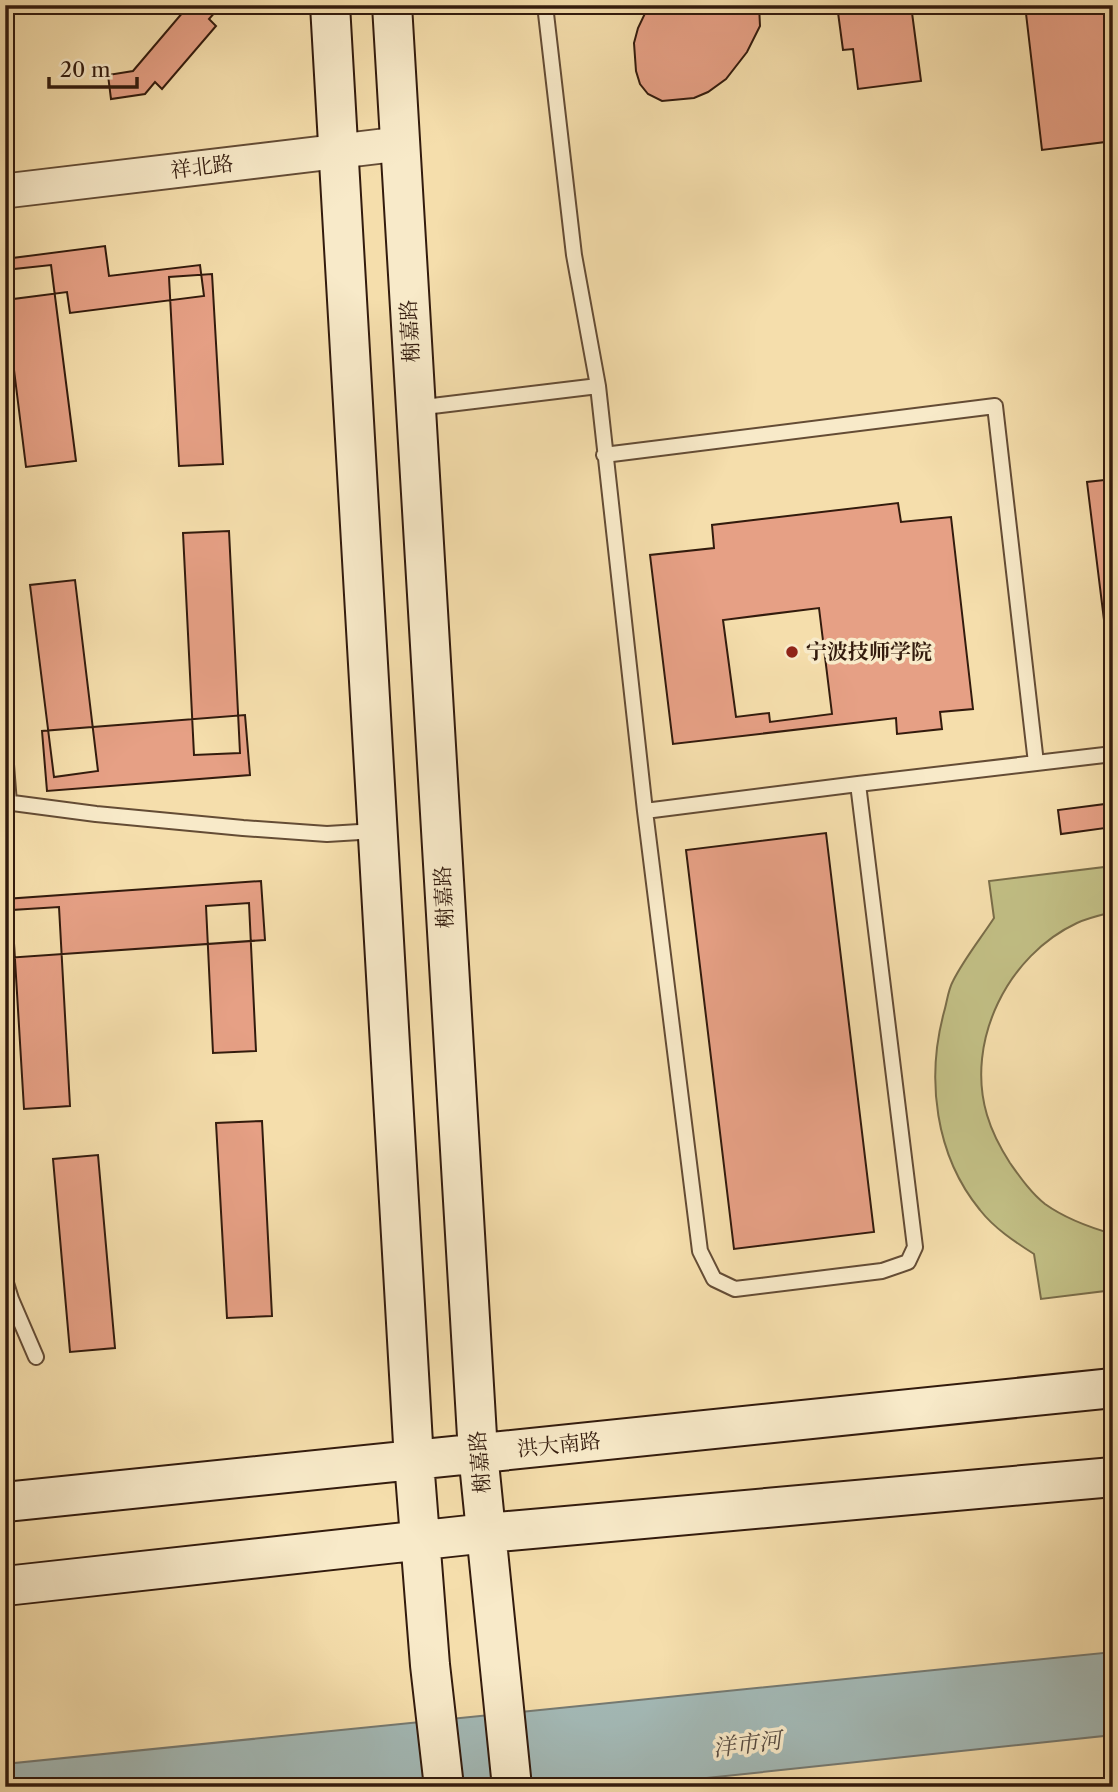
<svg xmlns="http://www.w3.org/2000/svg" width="1118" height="1792" font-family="'Libre Caslon Text','Noto Serif SC',serif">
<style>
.green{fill:#c2bf85;stroke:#7a6d49;stroke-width:2}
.water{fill:#a3b9b6;stroke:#767a72;stroke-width:2}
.building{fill:#e6a085;stroke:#331b0d;stroke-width:2;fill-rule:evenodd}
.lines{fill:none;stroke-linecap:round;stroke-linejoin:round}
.service-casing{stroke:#644c35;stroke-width:18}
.tertiary-casing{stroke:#644c35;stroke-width:37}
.secondary-casing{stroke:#331b0d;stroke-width:42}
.service{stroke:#f8eac9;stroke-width:14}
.tertiary{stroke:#f8eac9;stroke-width:33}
.secondary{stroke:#f8eac9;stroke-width:38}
.poi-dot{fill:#8f2418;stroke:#f8eac9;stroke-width:2.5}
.labels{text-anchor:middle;stroke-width:7;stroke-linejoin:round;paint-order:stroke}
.street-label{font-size:21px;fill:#331b0d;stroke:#f8eac9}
.poi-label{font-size:21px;font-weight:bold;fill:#331b0d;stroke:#f8eac9;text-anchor:start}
.water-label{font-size:23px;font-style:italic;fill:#554a40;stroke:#f8eac9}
</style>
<rect width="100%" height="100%" fill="#f5deac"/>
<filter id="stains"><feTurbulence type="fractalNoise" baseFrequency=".00286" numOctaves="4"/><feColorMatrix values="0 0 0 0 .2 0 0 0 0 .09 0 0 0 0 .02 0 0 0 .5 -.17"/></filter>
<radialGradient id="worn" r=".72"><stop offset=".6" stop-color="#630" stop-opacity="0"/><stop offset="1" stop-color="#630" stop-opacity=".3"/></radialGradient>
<path class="green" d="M1113,866V912C1101,915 1088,918 1077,923C1008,955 965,1041 987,1115C992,1132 1001,1149 1010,1163C1020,1177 1031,1193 1045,1204C1066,1219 1088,1227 1113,1234V1290L1041,1299L1034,1254C1015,1242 994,1228 980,1210C935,1155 926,1079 944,1012C947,1002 948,990 953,981C964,959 981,938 994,918L989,881Z"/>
<path class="water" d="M1113,1652V1735L621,1787H5V1764Z"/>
<path class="building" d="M189,5H216L217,10L209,19L216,26L162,89L155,82L145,94L111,99L108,75L133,71Z
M649,5H759L760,26L747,52L726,79L708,92L694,98L662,101L648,94L640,84L636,71L634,43L638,28Z
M837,5H911L921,81L858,89L853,49L843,50Z
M1025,5H1111L1113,22V141L1042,150Z
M105,246L109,276L200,265L204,296L70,313L67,292L5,300V259Z
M51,265L76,461L26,467L5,297V270Z
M212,274L223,464L179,466L169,277Z
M1113,479V693L1087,482Z
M898,503L901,522L951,517L973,709L940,712L942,729L897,734L896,718L673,744L650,555L714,548L712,525ZM819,608L832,714L770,722L769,713L736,717L723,620Z
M229,531L240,753L194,755L183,533Z
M75,580L98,771L54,777L30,585Z
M245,715L250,775L47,791L42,731Z
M1113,803V827L1061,834L1058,810Z
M826,833L874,1232L734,1249L686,850Z
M261,881L265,940L6,958L5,899Z
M249,903L256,1051L213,1053L206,906Z
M59,907L70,1106L24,1109L12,910Z
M262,1121L272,1316L227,1318L216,1123Z
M98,1155L115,1348L70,1352L53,1159Z"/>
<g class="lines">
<defs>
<path id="service" d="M545,5L574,255L598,386L645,811L700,1251L714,1279L735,1289L882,1271L908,1262L915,1247L858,784L1113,754
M416,408L598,386
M604,455L995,406L1036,763
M5,752L9,803
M5,802L96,814L243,828L327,834L376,831
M645,811L858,784
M5,1280L11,1299L36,1357"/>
<path id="tertiary" d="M5,191L399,144"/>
<path id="secondary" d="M330,5L414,1461L430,1665L444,1787
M392,5L478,1453L512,1787
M5,1502L1113,1388
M5,1586L487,1533L1113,1477"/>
</defs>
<use href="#service" class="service-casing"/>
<use href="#tertiary" class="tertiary-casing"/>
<use href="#secondary" class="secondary-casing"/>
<use href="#service" class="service"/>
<use href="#tertiary" class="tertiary"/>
<use href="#secondary" class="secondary"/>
</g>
<circle class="poi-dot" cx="792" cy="652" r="7"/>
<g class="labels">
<g class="street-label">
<text transform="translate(202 167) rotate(-7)" y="7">祥北路</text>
<text transform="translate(410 331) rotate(-93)" y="7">榭嘉路</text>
<text transform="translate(444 897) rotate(-93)" y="7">榭嘉路</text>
<text transform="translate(559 1445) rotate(-6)" y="7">洪大南路</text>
<text transform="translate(480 1462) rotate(-95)" y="7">榭嘉路</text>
</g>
<g class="poi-label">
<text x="806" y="659">宁波技师学院</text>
</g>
<g class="water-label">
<text transform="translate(747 1744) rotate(-7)" y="8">洋市河</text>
</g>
</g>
<rect width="1118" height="1792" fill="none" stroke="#f5deac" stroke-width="28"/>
<rect x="7" y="7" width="1104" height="1778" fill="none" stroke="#331b0d" stroke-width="3.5"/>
<rect x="14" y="14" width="1090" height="1764" fill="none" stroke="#331b0d" stroke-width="2"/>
<path d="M49 77v10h88v-10" fill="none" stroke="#331b0d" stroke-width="3.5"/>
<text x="60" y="77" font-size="21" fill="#331b0d" stroke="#f8eac9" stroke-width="5" paint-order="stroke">20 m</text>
<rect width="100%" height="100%" filter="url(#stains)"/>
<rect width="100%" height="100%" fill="url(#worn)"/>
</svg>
